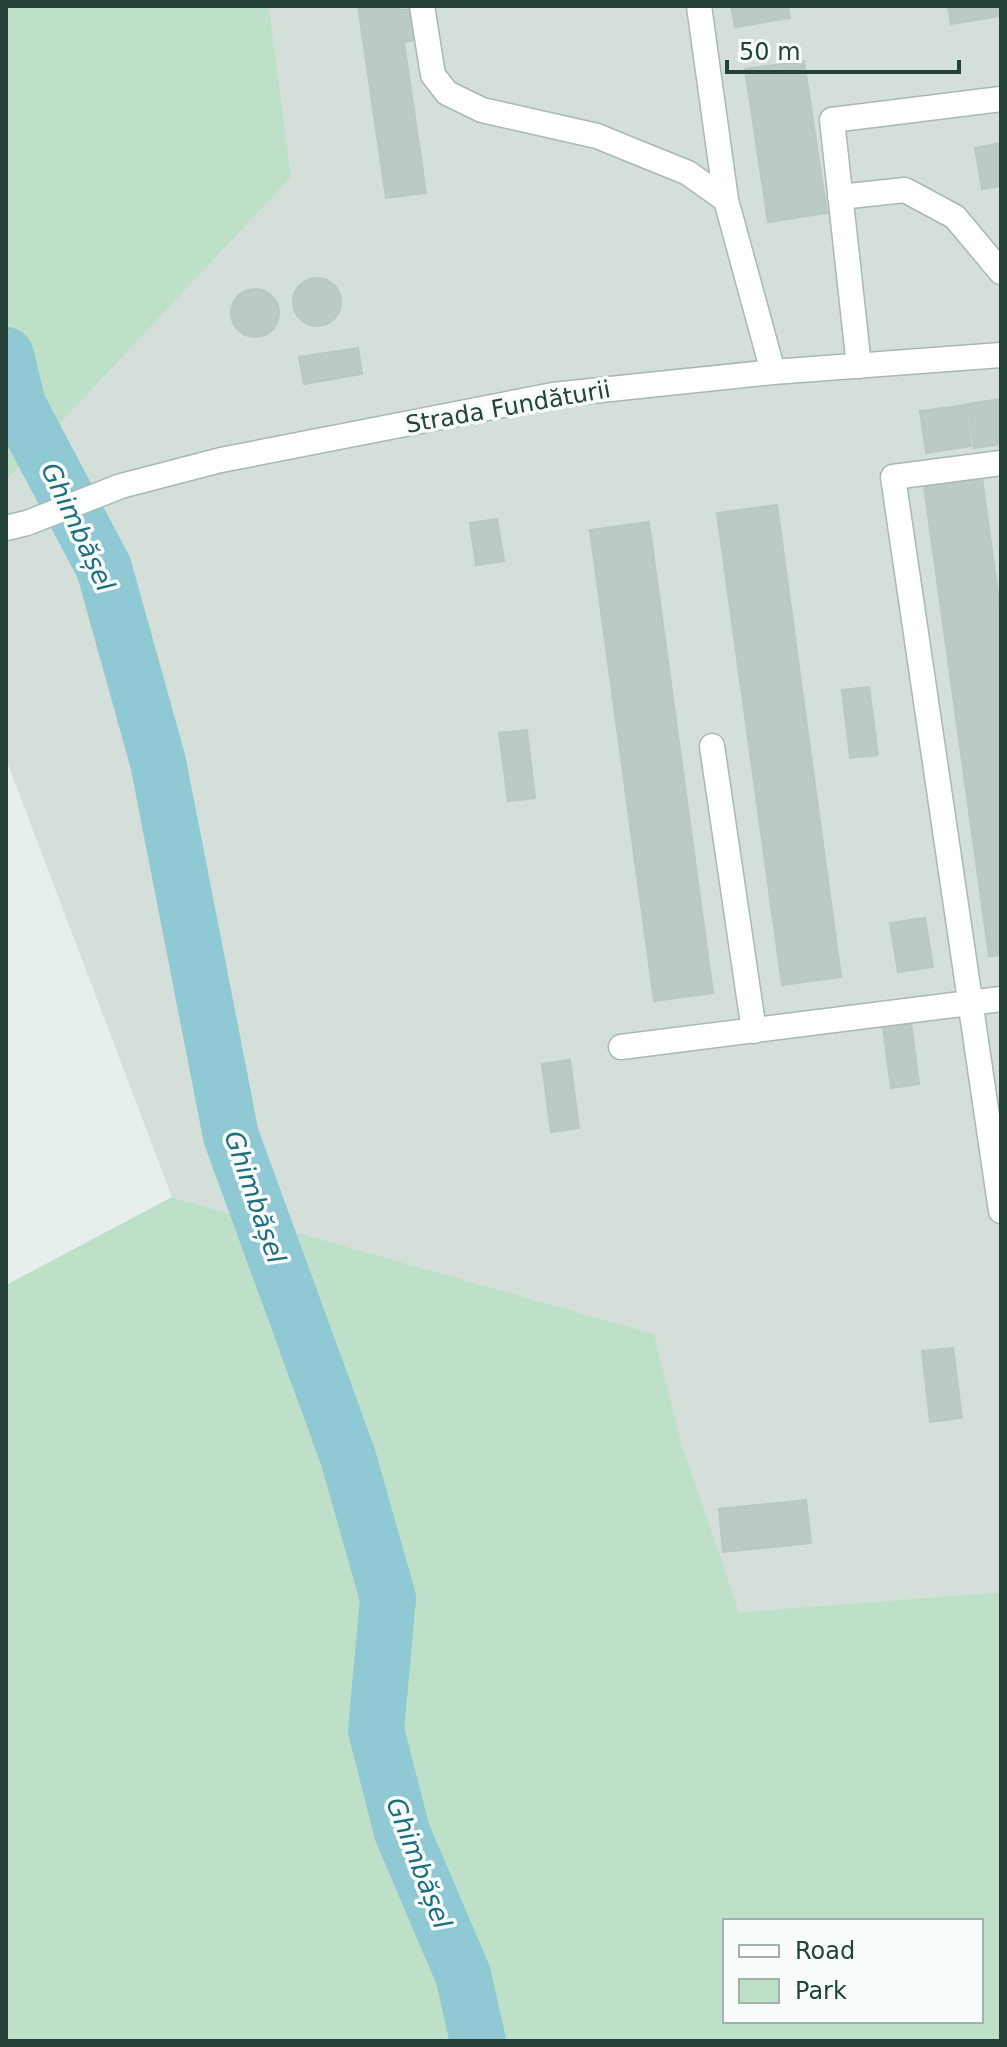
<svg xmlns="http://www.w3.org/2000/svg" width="1007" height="2047" font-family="'DejaVu Sans',sans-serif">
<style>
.built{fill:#d4dfda}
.green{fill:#bfe0c8;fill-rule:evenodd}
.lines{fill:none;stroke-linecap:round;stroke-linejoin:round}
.river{stroke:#8ec9d4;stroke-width:56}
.building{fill:#bbcac4;stroke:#b8c9c2;stroke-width:2}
.minor-casing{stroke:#a8b8b2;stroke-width:27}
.minor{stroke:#fff;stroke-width:24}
.labels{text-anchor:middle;stroke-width:7;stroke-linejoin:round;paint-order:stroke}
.street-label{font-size:24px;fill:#24423a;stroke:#f7fbf9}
.water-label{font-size:26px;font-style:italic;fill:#1c6f80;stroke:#f7fbf9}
</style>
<rect width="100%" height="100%" fill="#e6efeb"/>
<path class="built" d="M269,6H1001V1592L738,1612L682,1445L653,1334L172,1197L6,759V481L290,177Z"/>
<path class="green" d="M6,6H269L291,177L6,481Z
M172,1197L654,1334L682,1445L739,1612L1001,1592V2041H8L6,2030V1285ZM725,1921H981V2021H725Z"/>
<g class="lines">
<path class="river" d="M6,355L18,405L104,568L158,762L231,1136L348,1457L388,1598L376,1730L402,1832L463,1975L478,2041"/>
</g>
<path class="building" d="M358,6H399L400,10L412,9L417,40L404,42L426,193L386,198Z
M731,6H788L790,18L735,27Z
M948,6H1001V16L951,24Z
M804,61L827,213L768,222L745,69Z
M1001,143V186L982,189L975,148Z
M293 302a24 24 0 1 1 48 0a24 24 0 1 1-48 0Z
M231 313a24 24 0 1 1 48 0a24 24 0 1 1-48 0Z
M358,348L362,374L304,384L299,357Z
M1001,399V444L974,448L967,404Z
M965,405L971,446L926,453L920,411Z
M982,478L1001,615V955L989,956L924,486Z
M777,505L841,977L782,985L717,513Z
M497,519L504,561L476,565L470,523Z
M649,522L713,993L654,1001L590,530Z
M869,687L878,755L850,758L842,690Z
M527,730L535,798L508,801L499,733Z
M925,918L933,967L898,972L890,923Z
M910,1015L919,1084L891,1088L882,1019Z
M570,1060L579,1128L551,1132L542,1064Z
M953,1348L962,1418L930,1422L922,1351Z
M806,1500L811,1543L723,1552L719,1509Z"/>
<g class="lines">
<defs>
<path id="minor" d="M422,6L433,75L447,93L482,110L597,136L688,173L726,200
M699,6L726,200L773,372
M840,197L905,190L955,217L1001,272
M859,366L832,120L1001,99
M1001,463L893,477L1001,1211
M6,528L27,523L121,486L221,460L553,395L773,372L1001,355
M712,746L754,1031
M621,1047L1001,999"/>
</defs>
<use href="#minor" class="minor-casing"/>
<use href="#minor" class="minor"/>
</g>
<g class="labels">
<g class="street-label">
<text transform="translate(508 407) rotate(-10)" y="8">Strada Fundăturii</text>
</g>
<g class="water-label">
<text transform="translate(78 527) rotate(65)" y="9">Ghimbășel</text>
<text transform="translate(255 1197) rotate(71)" y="9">Ghimbășel</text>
<text transform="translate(419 1863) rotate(69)" y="9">Ghimbășel</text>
</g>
</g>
<rect width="1007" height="2047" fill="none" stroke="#24423a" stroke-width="16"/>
<rect x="723" y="1919" width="260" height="104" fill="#f7fbf9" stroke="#a3b1ad" stroke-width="2"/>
<rect x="739" y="1945" width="40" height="12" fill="#ffffff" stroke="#a3b1ad" stroke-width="2"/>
<text x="795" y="1959" font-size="24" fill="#24423a">Road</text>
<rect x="739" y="1979" width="40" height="24" fill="#bfe0c8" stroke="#a3b1ad" stroke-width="2"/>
<text x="795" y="1999" font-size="24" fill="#24423a">Park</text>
<path d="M727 60v12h232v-12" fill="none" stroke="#24423a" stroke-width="4"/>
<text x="739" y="60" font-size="24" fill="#24423a" stroke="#f7fbf9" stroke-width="6" paint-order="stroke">50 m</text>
</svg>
